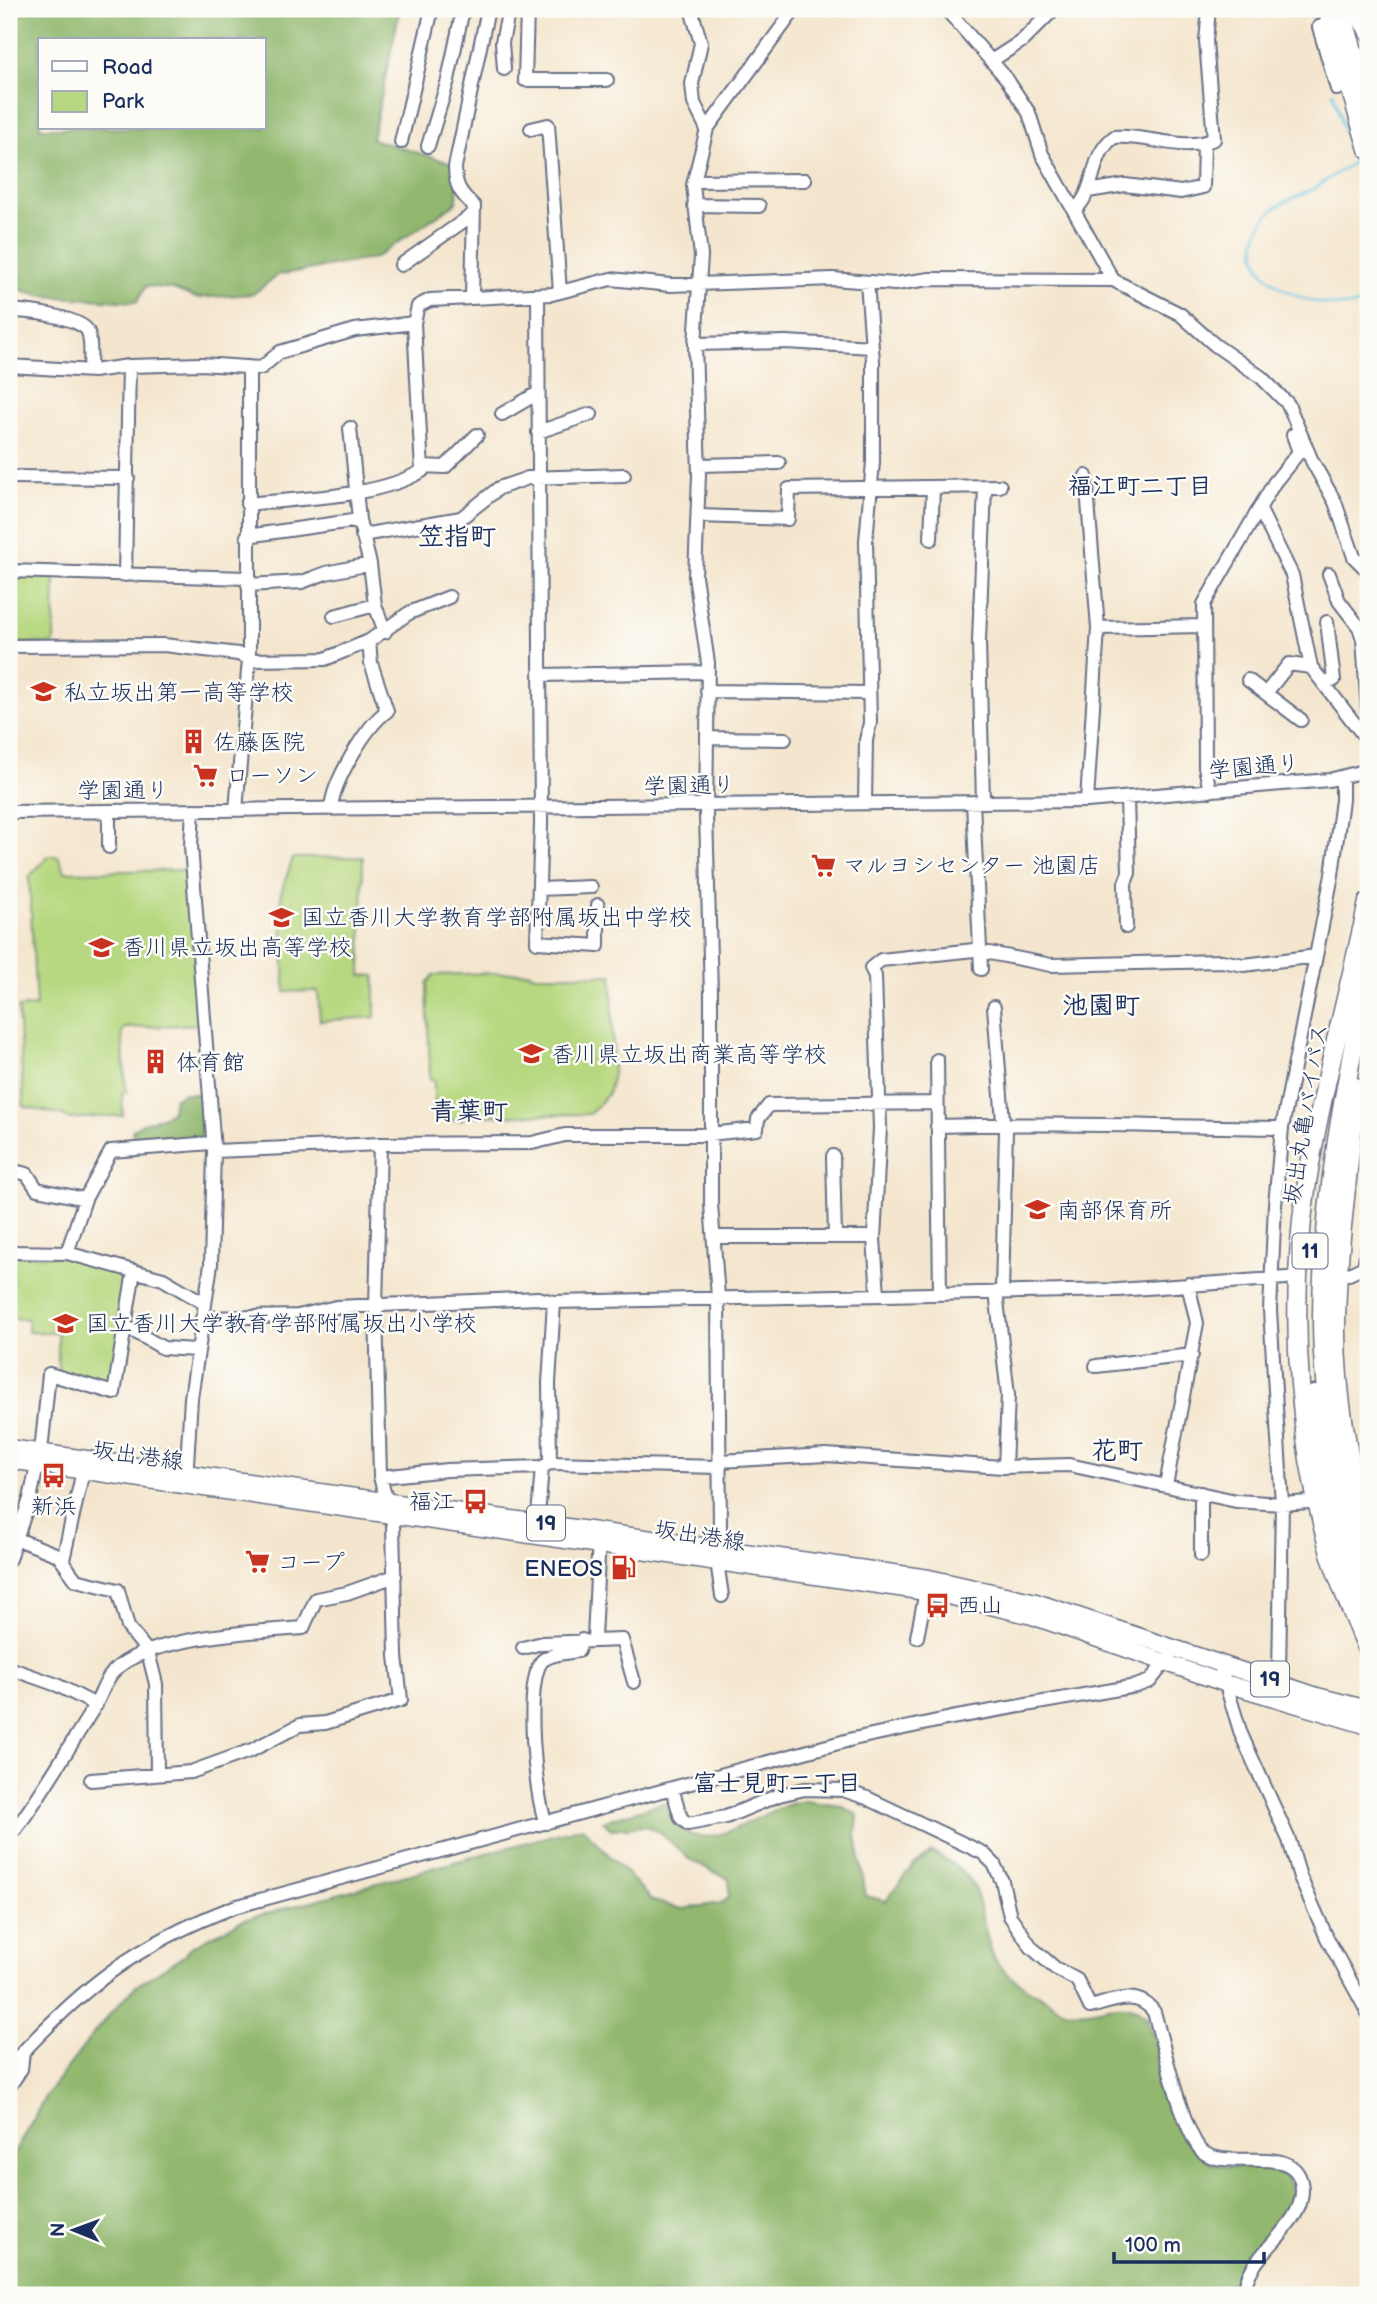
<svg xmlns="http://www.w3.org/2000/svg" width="1377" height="2304" font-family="'Balsamiq Sans','Klee One',sans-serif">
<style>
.green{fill:#b7d880;stroke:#69846f;stroke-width:2}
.forest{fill:#91b86e;stroke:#567466;stroke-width:2;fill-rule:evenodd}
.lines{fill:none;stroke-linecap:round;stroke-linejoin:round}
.stream{stroke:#65c4e3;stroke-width:2.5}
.minor-casing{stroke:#676f85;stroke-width:16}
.major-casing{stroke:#676f85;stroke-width:19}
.highway-casing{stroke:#676f85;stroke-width:21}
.minor{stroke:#fff;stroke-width:12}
.major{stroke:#fff;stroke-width:16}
.highway{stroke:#fff;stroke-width:18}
.labels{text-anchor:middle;stroke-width:5;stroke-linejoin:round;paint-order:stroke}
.shield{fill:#fdfcf7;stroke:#5f6c8c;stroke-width:2}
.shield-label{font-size:21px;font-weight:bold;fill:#1b2f5e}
.poi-label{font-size:23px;fill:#1b2f5e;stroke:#fdfcf7;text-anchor:start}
.street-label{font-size:23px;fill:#1b2f5e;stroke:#fdfcf7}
.neighbourhood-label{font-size:24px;font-weight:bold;fill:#1b2f5e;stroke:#fdfcf7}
.quarter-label{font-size:26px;font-weight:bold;fill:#1b2f5e;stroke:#fdfcf7}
</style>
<rect width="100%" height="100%" fill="#fdfcf7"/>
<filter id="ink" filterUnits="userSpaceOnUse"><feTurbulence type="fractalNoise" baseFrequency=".0143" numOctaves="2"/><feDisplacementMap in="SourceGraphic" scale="14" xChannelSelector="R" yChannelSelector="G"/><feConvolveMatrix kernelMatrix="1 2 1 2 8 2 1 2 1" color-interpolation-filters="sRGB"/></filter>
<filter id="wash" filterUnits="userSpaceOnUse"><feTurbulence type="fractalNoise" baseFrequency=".00686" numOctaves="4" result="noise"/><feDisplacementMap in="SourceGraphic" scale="28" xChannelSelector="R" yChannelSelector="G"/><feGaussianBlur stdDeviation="1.57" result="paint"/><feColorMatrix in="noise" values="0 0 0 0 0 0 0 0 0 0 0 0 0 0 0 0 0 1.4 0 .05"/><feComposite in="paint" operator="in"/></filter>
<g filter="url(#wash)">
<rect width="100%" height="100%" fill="#f4e6ce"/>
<path class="green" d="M17,575L55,576L54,644L16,643Z
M49,856H58L65,872L190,870L201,1024L125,1028L122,1032L126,1092L122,1093L123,1115L68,1119L64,1115L24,1107L18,1008L36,1006L29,877Z
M363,857L361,975L375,976V1017L320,1021L318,991L285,992L281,893L293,858Z
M528,972L535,975H612L613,1074L608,1094L590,1114L465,1116L462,1120H443L442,1112H434V1080H430L427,983L434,975Z
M13,1255L68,1256L129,1273L112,1387L58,1375V1333L28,1332V1319L11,1318Z"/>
<path class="forest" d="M9,9H400L372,139L458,165L457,202L375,258L278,275L253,294L196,298L173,289L146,286L137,302L44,296L9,287ZM40,40H264V128H40Z
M182,1094H202L201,1139L136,1144L132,1131C143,1119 159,1122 172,1111L174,1099Z
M806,1801L841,1806L858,1815L856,1836L866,1896L886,1901L913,1865L932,1852C982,1879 973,1885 987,1936C989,1944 991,1954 996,1961C1009,1980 1038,1994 1057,2006C1088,2025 1123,1988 1147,2018L1185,2136C1192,2147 1200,2157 1212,2163C1238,2174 1310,2154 1287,2210L1240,2275L1236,2295H9V2163L45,2097L101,2024L136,1986L185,1955L189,1948L243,1920L582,1827L653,1901L682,1909L722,1903L729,1896V1879L690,1860L660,1832L646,1826L611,1829L603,1821L664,1803C670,1812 675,1824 683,1830C713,1855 767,1804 806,1801Z"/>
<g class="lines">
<path class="stream" d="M1309,9L1315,25
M1333,92L1353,163C1340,170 1329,178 1317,187C1298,199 1276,200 1263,222C1227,283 1324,316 1368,303"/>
</g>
</g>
<g filter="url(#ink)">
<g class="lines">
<defs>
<path id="minor" d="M527,9L525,80H607
M691,9L701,43L692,84L694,103L707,129
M946,9L1006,78L1029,113L1042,154L1113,280L1180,314L1215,345L1261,377L1288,404L1312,461L1335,502L1354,557L1368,571
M991,61L1022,41L1054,9
M504,69L502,42L509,9
M1337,89L1319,27L1343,18L1357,17L1368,35
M531,129L548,125L560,292
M401,142L432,9
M428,146L448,80L463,9
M694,181L805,180
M1088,191L1125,185L1181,192L1203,187L1204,144
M694,205L759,206
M1075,210C1097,190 1089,156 1114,137C1148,134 1182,153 1214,139L1206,41L1209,9
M401,265L472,215
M538,295L541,824L537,942L598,946V905
M472,298L474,206C460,193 455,186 455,167L488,9
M9,311C23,310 83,317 88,332C92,342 90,360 90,371
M695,344L786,342L872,347
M9,366L93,371L129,366L201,364L261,368L280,352L355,330L414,323L418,306L430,300L552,294L611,279L670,285L833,279L895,284L930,279L1113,280
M502,414L538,393
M350,428L359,520L370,564L375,605L385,632
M538,432L591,414
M699,465L779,463
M422,466L445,467L477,435
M1086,476L1098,628L1087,801
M9,477L128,478
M247,504C300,498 377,498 422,471L414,323
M1260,510L1292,575L1311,667L1368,741
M699,516L788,519L789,489L1000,486
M362,535L461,518L499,488L528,478L624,475
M247,536L359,520
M931,539L933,488
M9,571L248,578
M1329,574L1339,601L1359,627L1363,639L1368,712
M125,575L129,366
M248,585L302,582L326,573L370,564
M334,616L375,605
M1098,628L1204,626
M9,646L164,645L238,654L253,660L325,659L369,641L409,613L449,597
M540,675L707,672
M1248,680L1301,720
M1323,683L1334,680L1327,622
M707,691L869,693
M1266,693L1289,664L1311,667
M707,738L785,739
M1210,791L1205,767L1204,604L1274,483L1299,452L1293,435
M973,802L981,969
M983,802L979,641L985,487
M865,803L866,740L870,723L866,541L873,462V361L867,282
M331,809C332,783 366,726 387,711L371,663L369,641
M236,810L249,659V367
M9,812L1087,801L1329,780L1368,770
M109,847V811
M539,889L591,887
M1126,927L1125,883L1129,873L1127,798
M994,1007L1003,1121L1006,1129L1002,1292
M937,1060L940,1293
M937,1126C1052,1122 1167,1127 1282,1128
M380,1144L532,1143L565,1135H700L757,1129L758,1119L769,1105L937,1103
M833,1156L835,1237
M9,1170L27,1174L37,1189L85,1199
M714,1237H874
M9,1252L67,1253L163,1279L204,1303
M67,1253L85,1199L111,1151L211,1143
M1349,1274L1364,1267L1368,1242
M996,1292L1008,1395L1005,1467
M878,1294L874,1239L880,1128L875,976L871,968L881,960L974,950L1051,965L1222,961L1244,965L1316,956
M202,1318L298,1316L336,1307L538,1298L554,1302L1118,1290L1286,1278
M125,1326L163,1348L196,1350
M1096,1366L1192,1355
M720,1461L826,1455L1003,1467L1069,1465L1236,1501L1282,1504L1322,1501
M550,1463L549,1383L554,1302
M380,1477L447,1470L542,1467L550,1463L720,1467
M186,1481L191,1398L211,1264L214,1151L191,846L193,810
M1166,1485L1197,1323L1188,1284
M537,1529L542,1467
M17,1539L58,1555L76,1580L118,1590L128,1627L148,1652L156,1684L157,1774
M1201,1555V1493
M9,1559L30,1499L42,1442L49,1374L114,1393L134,1271
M63,1560L83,1471
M722,1596L717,1561L720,1531L718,1297L711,1204V994L706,814L708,663L695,576L699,475L695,344L701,256L693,185L707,129L795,9
M917,1637L927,1586
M594,1638L599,1537
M523,1648L542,1643L622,1640L634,1682
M1219,1662L1241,1734L1289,1840L1300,1877L1327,1938L1368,2013
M9,1668L57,1685L96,1705
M1276,1692L1279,1672L1282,1504L1270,1310L1275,1205L1282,1128L1332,875L1342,800V778
M91,1780L191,1772L252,1750L300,1725L325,1723L401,1700L396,1656L393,1524L380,1477L376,1307L380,1144L214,1151
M672,1788L681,1818L688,1824L726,1817L779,1795L805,1789L843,1790L867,1798L983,1853L994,1864L1002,1881L1010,1916L1032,1948L1055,1968L1077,1980L1090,2007C1113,2001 1138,1989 1154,2012C1162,2040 1184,2137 1203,2152C1230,2173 1300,2139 1302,2190C1303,2230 1242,2256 1245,2295
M546,1823C535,1798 524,1682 542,1661C550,1653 567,1653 578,1651L582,1640
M15,1830C44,1791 67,1750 93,1709C101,1697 104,1682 113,1672C143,1637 258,1631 303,1628L316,1599L347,1593L395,1576
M9,2067C80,1989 134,1945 234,1907L853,1739L951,1718L1136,1686L1150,1681L1169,1657
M9,2087L21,2069L23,2052"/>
<path id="major" d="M9,1448L929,1578L1036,1602L1317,1696L1368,1709
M9,1460L940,1594L1032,1616L1224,1683L1368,1726"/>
<path id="highway" d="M1327,9L1368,149
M1341,9L1368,104
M1362,929C1341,1025 1313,1122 1302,1220C1291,1327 1299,1442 1328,1546C1338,1582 1354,1616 1368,1650
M1360,940L1368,902
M1368,972C1345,1086 1322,1202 1322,1319C1322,1409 1343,1499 1368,1585
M1356,1087C1350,1169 1336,1250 1336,1331C1336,1400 1350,1470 1368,1536
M1314,1394L1328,1490L1364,1611"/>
</defs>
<use href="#minor" class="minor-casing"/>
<use href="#major" class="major-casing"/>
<use href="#highway" class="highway-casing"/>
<use href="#minor" class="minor"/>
<use href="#major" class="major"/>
<use href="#highway" class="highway"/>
</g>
</g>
<defs>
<symbol id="school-bare" viewBox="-9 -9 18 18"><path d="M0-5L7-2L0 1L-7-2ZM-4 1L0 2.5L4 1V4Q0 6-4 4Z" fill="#c8321e" stroke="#fdfcf7" stroke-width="2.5" paint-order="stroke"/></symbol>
<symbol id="building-bare" viewBox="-9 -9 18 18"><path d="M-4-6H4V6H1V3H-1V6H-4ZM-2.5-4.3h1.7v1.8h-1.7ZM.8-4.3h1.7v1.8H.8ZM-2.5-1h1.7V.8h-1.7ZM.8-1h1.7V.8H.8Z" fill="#c8321e" stroke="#fdfcf7" stroke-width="2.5" paint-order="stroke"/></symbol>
<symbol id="supermarket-bare" viewBox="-9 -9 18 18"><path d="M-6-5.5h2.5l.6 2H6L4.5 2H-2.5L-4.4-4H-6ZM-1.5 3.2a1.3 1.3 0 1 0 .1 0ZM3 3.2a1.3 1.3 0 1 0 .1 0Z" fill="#c8321e" stroke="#fdfcf7" stroke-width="2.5" paint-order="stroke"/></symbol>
<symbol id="bus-bare" viewBox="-9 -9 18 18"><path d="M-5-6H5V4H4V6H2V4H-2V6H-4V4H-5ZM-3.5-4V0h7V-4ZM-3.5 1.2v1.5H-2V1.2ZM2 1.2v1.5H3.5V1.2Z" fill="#c8321e" stroke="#fdfcf7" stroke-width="2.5" paint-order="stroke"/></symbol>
<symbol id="fuel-bare" viewBox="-9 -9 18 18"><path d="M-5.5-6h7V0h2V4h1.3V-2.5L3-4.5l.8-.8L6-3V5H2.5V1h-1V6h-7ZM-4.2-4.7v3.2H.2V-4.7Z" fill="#c8321e" stroke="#fdfcf7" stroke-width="2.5" paint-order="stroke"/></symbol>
</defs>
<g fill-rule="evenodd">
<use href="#school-bare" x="26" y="674" width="35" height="35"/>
<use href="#building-bare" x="176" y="724" width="35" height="35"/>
<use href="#supermarket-bare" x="188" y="758" width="35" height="35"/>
<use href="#supermarket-bare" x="806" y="848" width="35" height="35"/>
<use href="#school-bare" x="264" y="900" width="35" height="35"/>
<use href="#school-bare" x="84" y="930" width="35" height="35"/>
<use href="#school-bare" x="514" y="1036" width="35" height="35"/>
<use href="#building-bare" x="138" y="1044" width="35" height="35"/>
<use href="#school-bare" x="1020" y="1192" width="35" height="35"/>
<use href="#school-bare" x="48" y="1306" width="35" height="35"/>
<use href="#bus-bare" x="36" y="1458" width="35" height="35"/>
<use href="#bus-bare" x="458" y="1484" width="35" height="35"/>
<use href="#supermarket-bare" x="240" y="1544" width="35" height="35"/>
<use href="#fuel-bare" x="606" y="1550" width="35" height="35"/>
<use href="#bus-bare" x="920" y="1588" width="35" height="35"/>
</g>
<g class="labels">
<g class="shield">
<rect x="1292.5" y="1233.5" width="35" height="35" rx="5"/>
<rect x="527" y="1505.5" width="38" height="35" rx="5"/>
<rect x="1251" y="1661.5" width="38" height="35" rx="5"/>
</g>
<g class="shield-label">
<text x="1310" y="1258">11</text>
<text x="546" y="1530">19</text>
<text x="1270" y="1686">19</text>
</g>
<g class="poi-label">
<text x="64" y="700">私立坂出第一高等学校</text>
<text x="213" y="750">佐藤医院</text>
<text x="226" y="783">ローソン</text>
<text x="843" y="873">マルヨシセンター 池園店</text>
<text x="301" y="925">国立香川大学教育学部附属坂出中学校</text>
<text x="122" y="955">香川県立坂出高等学校</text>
<text x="551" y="1062">香川県立坂出商業高等学校</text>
<text x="176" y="1070">体育館</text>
<text x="1057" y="1218">南部保育所</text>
<text x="86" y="1331">国立香川大学教育学部附属坂出小学校</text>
<text x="455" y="1509" text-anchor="end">福江</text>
<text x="54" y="1514" text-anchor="middle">新浜</text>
<text x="277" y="1570">コープ</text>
<text x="603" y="1576" text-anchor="end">ENEOS</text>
<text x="957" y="1613">西山</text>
</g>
<g class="street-label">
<text transform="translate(1254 766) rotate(-5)" y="8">学園通り</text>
<text transform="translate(689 785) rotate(-1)" y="8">学園通り</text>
<text x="123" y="798">学園通り</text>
<text transform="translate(1305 1114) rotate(-81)" y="8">坂出丸亀バイパス</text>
<text transform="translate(138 1455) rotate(8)" y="8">坂出港線</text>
<text transform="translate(700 1535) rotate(9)" y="8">坂出港線</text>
</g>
<g class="neighbourhood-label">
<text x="1140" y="494">福江町二丁目</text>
<text x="777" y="1791">富士見町二丁目</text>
</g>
<g class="quarter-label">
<text x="457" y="545">笠指町</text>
<text x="1101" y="1014">池園町</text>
<text x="469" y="1120">青葉町</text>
<text x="1117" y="1459">花町</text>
</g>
</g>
<rect width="1377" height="2304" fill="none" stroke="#fdfcf7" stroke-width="35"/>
<rect x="38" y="38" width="228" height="91" fill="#fdfcf7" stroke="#a3aaba" stroke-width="2"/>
<rect x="52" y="61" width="35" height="10" fill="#ffffff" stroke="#a3aaba" stroke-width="2"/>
<text x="102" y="74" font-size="21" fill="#1b2f5e">Road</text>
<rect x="52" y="91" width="35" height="21" fill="#b7d880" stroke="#a3aaba" stroke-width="2"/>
<text x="102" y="108" font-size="21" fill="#1b2f5e">Park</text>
<g transform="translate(74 2230) rotate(271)" stroke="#fdfcf7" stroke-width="5" paint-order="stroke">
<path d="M0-5L12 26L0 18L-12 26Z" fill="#1b2f5e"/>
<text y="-10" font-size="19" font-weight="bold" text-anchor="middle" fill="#1b2f5e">N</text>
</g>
<path d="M1114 2252v10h150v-10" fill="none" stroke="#1b2f5e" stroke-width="3.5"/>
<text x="1125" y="2252" font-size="21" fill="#1b2f5e" stroke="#fdfcf7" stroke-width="5" paint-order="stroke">100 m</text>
</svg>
